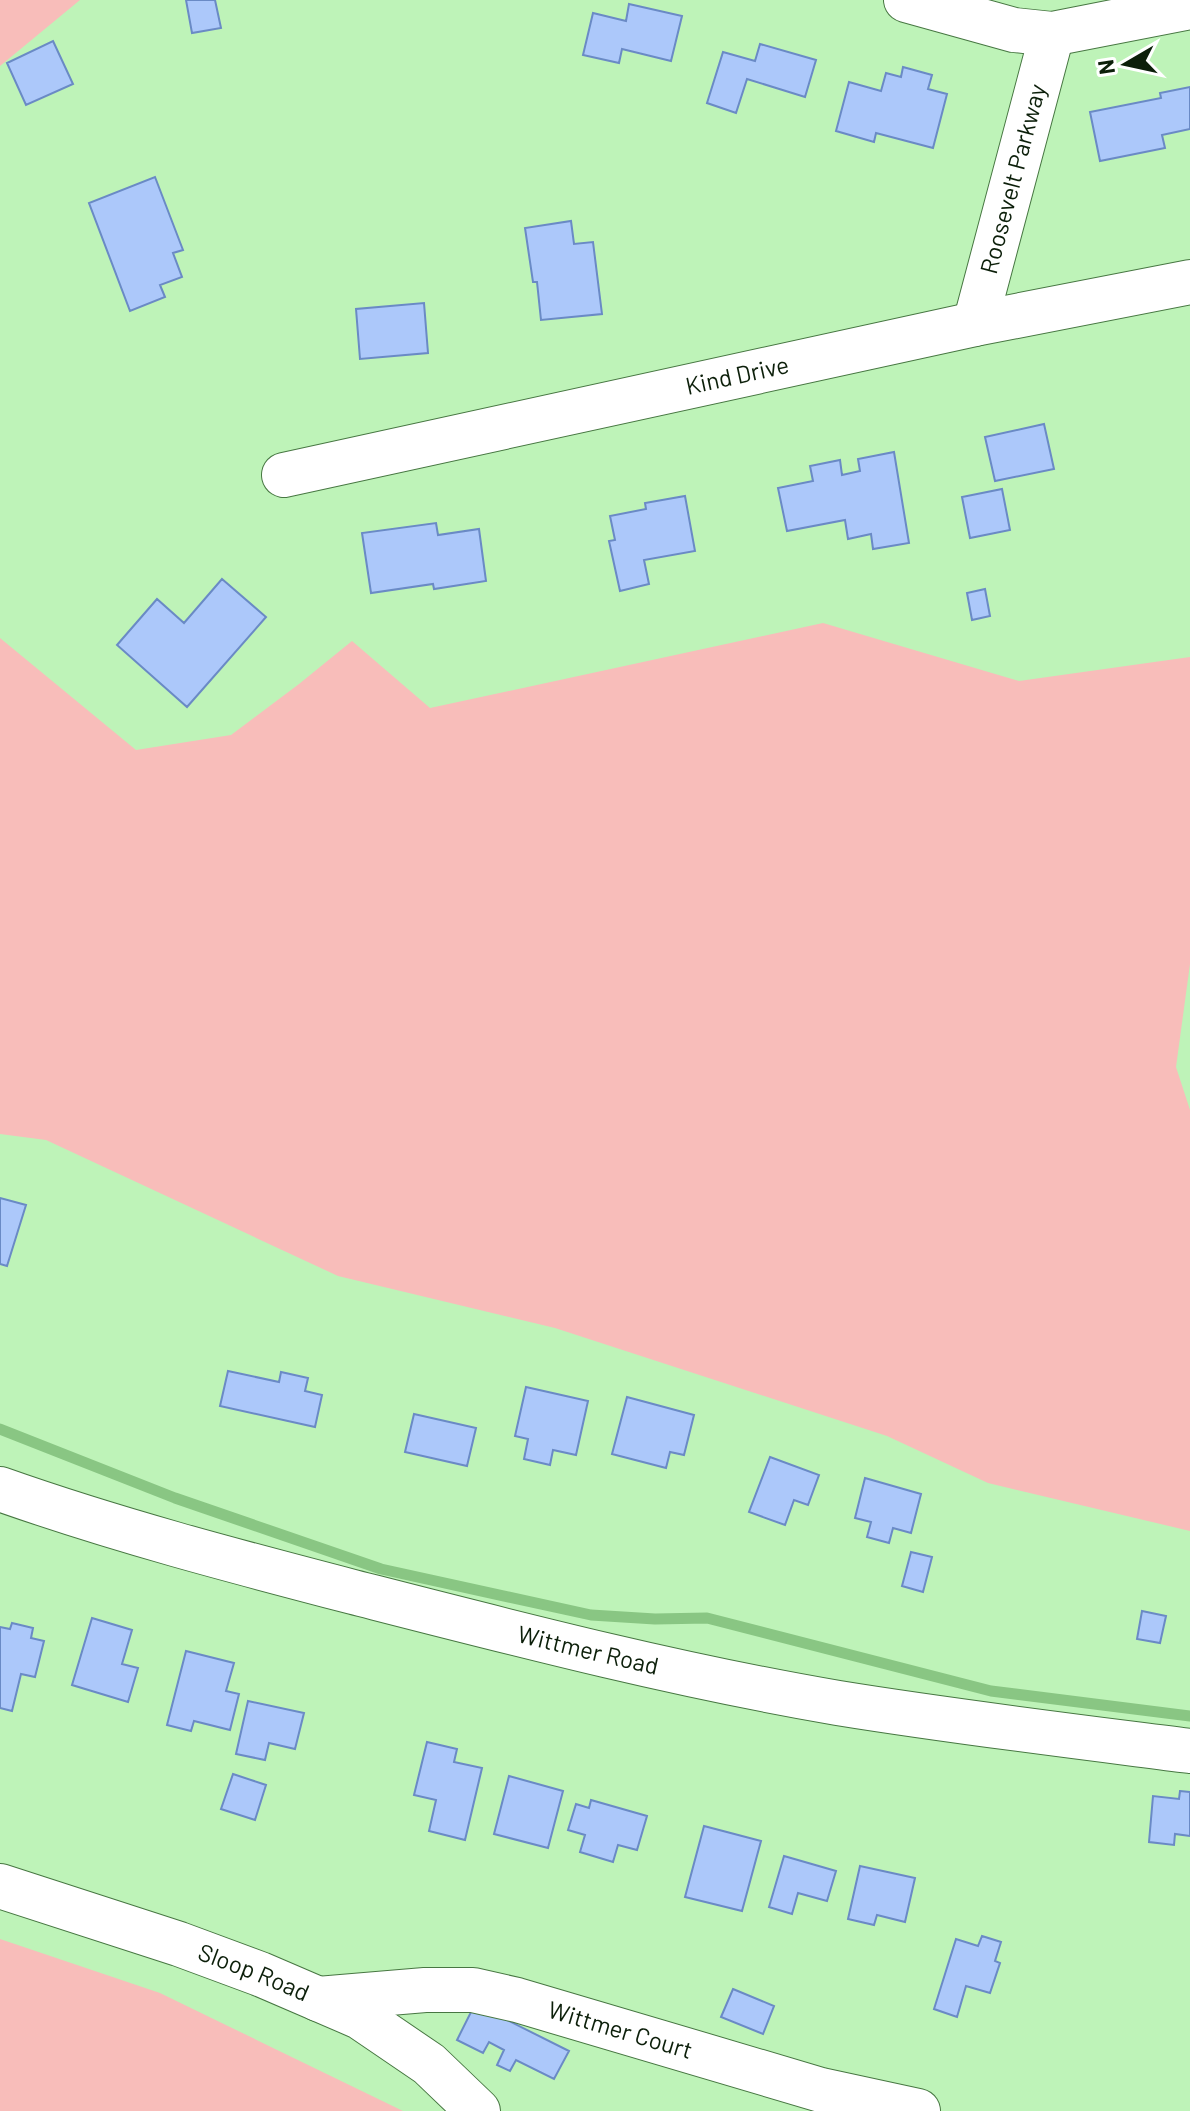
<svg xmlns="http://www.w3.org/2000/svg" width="1190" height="2111" font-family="Barlow,sans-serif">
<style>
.green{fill:#f8bdba}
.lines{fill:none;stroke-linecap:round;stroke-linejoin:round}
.stream{stroke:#89c683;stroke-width:11}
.building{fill:#acc8fa;stroke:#6a8ac5;stroke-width:2}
.minor-casing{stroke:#477742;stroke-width:46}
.minor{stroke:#fff;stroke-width:44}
.labels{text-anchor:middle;stroke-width:6;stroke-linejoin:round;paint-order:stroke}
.street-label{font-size:24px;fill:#0c1f0a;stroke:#fff}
</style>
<rect width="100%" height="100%" fill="#bef3b8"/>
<path class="green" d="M0,0H80L0,66Z
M823,623L1019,681L1190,657V964L1176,1067L1190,1110V1531L988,1483L887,1436L555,1328L338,1276L46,1140L0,1134V638L136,750L231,735L299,684L352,641L430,708Z
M0,1939L160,1993L403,2111H0Z"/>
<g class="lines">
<path class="stream" d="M0,1429L175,1498L381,1569L591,1615L655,1619L707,1618L991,1691L1190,1716"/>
</g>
<path class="building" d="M186,0H215L221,28L192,33Z
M629,4L682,16L671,61L622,49L619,63L583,55L593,13L626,21Z
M53,41L73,84L26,105L7,63Z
M760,44L816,60L805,97L747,79L736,113L707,103L723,52L755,61Z
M903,67L932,75L928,89L947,94L933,148L876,133L874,142L836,131L849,82L881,91L886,73L901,77Z
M1190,87V129L1162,135L1165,148L1100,161L1090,112L1161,98L1160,93Z
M155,177L183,250L173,253L182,277L160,285L165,297L130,311L89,203Z
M571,221L574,244L593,242L602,314L541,320L537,282H533L525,228Z
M424,303L428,353L360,359L356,309Z
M1044,424L1054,469L995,481L985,437Z
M894,452L909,543L873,549L871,534L848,539L845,520L787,531L778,488L813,481L810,466L840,460L842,475L860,471L858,459Z
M1002,489L1010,530L970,538L962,497Z
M685,496L695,551L644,560L649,584L620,591L609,541L615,540L610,516L646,509L645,503Z
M436,523L438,535L479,529L486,581L434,589L433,584L371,593L362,533Z
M222,579L266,617L187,707L117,645L157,599L184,623Z
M985,589L990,616L972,620L967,593Z
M0,1198L26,1205L7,1266L0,1264Z
M228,1371L279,1382L281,1372L308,1378L305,1391L322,1395L315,1427L220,1406Z
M526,1387L588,1401L576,1455L553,1450L550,1465L524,1459L528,1439L515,1436Z
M627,1397L694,1415L684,1455L670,1452L666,1468L612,1454Z
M414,1414L476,1428L467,1466L405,1452Z
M770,1457L819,1475L808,1505L794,1500L785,1525L749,1512Z
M865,1478L921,1494L911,1533L893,1528L889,1543L867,1537L871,1522L855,1518Z
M911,1552L932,1557L923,1592L902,1586Z
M1142,1611L1166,1616L1160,1643L1137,1639Z
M92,1618L132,1630L122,1664L138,1668L128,1702L72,1685Z
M12,1623L33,1628L31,1638L44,1641L35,1677L21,1674L12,1711L0,1708V1627L10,1629Z
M186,1651L234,1663L226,1691L239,1694L230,1730L194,1721L191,1731L167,1725Z
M248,1701L304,1713L295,1749L269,1743L265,1760L236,1754Z
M427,1742L457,1749L454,1762L482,1768L465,1840L429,1831L436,1800L414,1795Z
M233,1774L266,1785L255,1820L221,1809Z
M509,1776L563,1791L548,1848L494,1834Z
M1180,1791L1190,1792V1836L1175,1834L1174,1845L1149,1842L1153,1796L1179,1799Z
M591,1800L647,1816L637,1850L618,1845L613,1862L580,1852L585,1835L568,1830L576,1804L589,1808Z
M704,1826L761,1841L742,1911L685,1897Z
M784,1856L836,1871L827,1901L798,1893L792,1914L769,1907Z
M860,1866L915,1878L905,1922L877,1915L874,1925L848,1919Z
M982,1936L1001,1942L995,1961L1000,1963L990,1993L966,1986L957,2017L934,2009L956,1939L978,1946Z
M733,1989L774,2006L763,2034L721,2017Z
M475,2004L569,2051L554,2079L516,2060L510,2071L497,2065L504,2050L489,2042L483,2053L457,2040Z"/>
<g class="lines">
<defs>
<g id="minor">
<path d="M906,0L1014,30L1052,34L1190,7"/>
<path id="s1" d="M975,324L1052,34"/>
<path id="s2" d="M284,475L975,324L1190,282"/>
<path id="s3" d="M0,1489C116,1530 234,1561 353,1592C513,1633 674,1675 838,1703C955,1722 1072,1736 1190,1751"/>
<path id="s4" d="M0,1886L179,1944L260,1974L360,2017L429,2064L478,2111"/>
<path id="s5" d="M318,1999L425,1990H473L517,2000L821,2090L918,2111"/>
</g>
</defs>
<use href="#minor" class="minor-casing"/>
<use href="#minor" class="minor"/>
</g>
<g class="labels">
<g class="street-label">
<text dy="8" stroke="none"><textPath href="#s1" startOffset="150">Roosevelt Parkway</textPath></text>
<text dy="8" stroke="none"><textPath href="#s2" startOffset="464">Kind Drive</textPath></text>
<text dy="8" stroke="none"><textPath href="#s3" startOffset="610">Wittmer Road</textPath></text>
<text dy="8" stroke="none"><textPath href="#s4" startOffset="268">Sloop Road</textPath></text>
<text dy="8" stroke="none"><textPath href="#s5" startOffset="308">Wittmer Court</textPath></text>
</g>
</g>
<g transform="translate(1126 64) rotate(261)" stroke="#ffffff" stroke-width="6" paint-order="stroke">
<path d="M0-6L14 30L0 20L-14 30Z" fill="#0c1f0a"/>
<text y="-12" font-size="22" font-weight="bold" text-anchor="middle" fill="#0c1f0a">N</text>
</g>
</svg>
